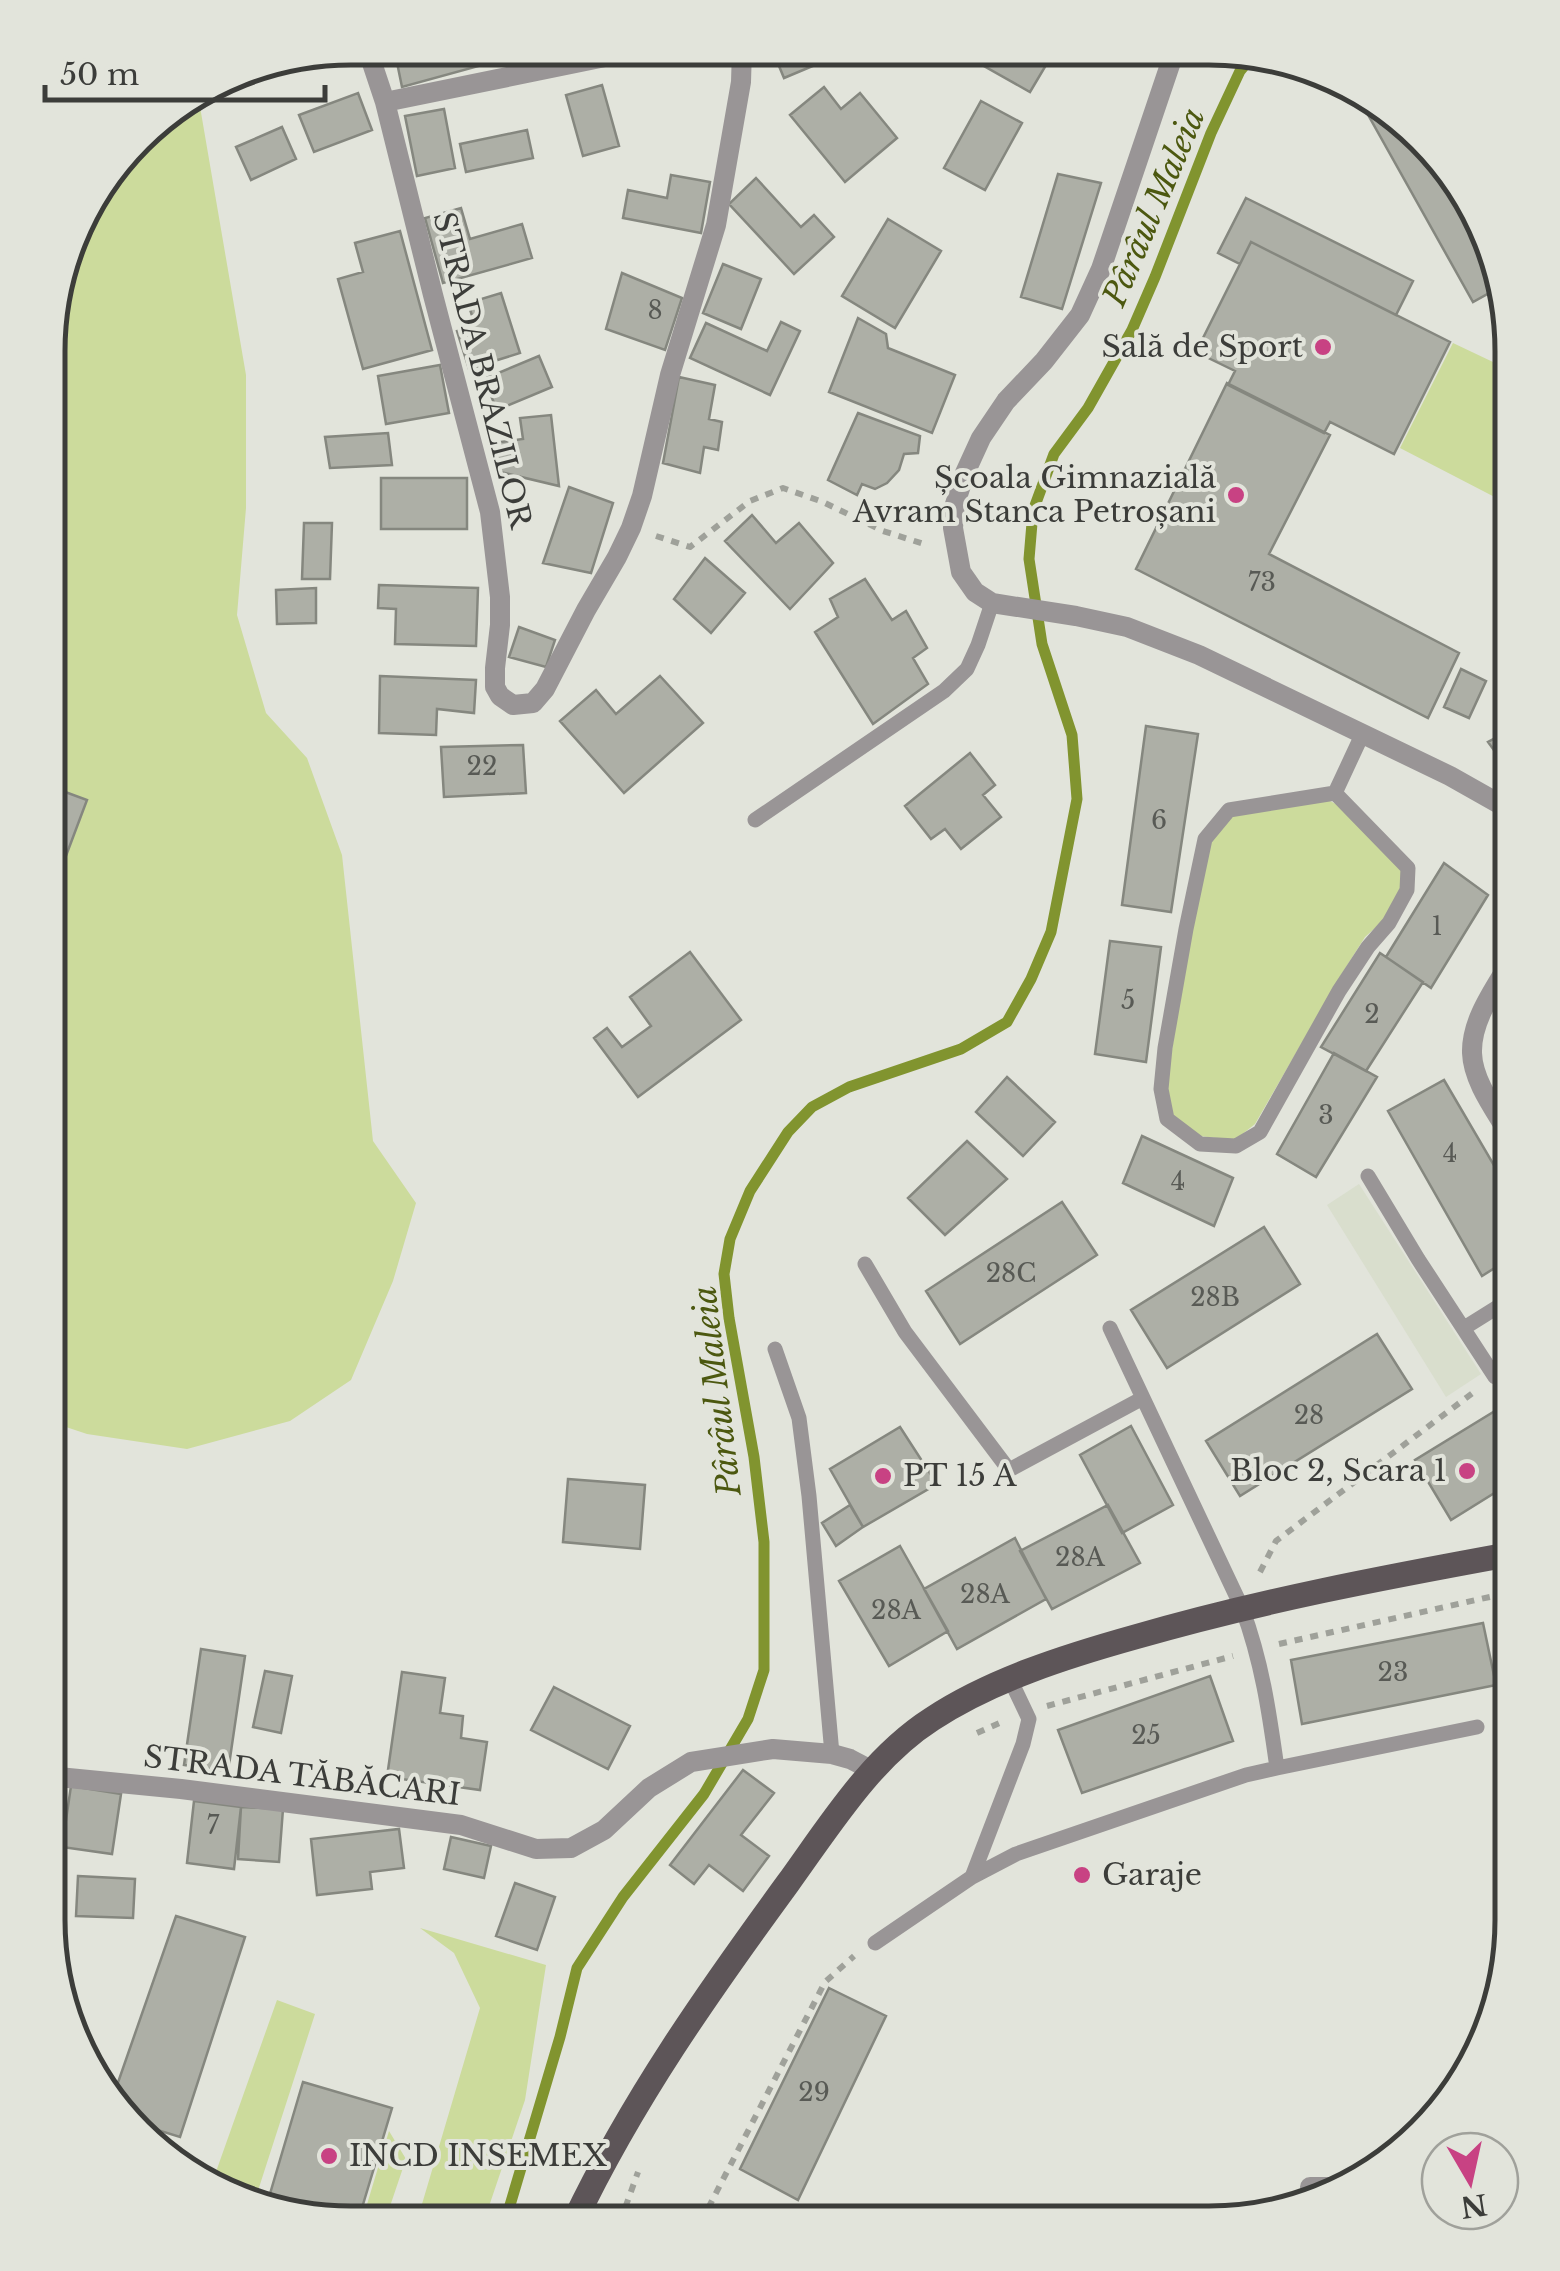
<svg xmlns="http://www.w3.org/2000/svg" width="1560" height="2271" font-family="'Libre Baskerville',serif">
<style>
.built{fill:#d9decd}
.green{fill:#ccdb9c}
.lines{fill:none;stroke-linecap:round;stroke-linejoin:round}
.stream{stroke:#81942f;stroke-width:11}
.building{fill:#adafa6;stroke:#85877f;stroke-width:2.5}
.path{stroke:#9fa19a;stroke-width:6;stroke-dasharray:8 8;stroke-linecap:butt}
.lane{stroke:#999596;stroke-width:15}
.street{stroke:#999596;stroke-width:20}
.primary{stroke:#5d5558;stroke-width:25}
.poi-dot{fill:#c84283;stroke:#e2e4db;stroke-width:4}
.labels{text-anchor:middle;stroke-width:8;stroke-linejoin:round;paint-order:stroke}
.number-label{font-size:25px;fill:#585a55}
.poi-label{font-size:30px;fill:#3c3d3a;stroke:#e2e4db;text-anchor:end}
.street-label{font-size:30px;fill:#3c3d3a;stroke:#e2e4db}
.water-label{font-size:32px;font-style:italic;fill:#4c5810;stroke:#e2e4db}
.rim{fill:none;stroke:#3c3d3a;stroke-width:5}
</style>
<rect width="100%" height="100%" fill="#e2e4db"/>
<path class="built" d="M1359,1184L1481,1374L1446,1397L1327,1205Z"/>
<path class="green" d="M198,95L246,375V508L237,615L266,713L307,758L342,855L373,1141L416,1203L393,1281L351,1380L290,1421L187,1449L87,1434L48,1421L50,311L88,200L151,122Z
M1453,343L1512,371V506L1400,448Z
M1328,800L1338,805L1401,870V890L1385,919L1365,937L1341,975L1255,1124L1235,1140L1199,1136L1171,1114L1167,1081L1185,968L1210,842L1235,814Z
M420,1928L546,1965L525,2100L484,2221H417L480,2008L454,1953Z
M277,2000L315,2014L255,2200L212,2183Z
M389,2131L406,2159L385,2221H362Z"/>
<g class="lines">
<path class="stream" d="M505,2222L560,2037L577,1968L623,1897L704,1794L748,1719L764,1670V1542L754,1457L729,1318L724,1274L730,1239L750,1191L788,1132L812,1107L849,1087L961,1049L1007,1022L1031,979L1051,932L1077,799L1072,735L1042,644L1029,559L1033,511L1054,454L1088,408L1132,330L1155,277L1211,133L1240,71L1255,53"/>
</g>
<path class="building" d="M394,48H481L486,64L402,87Z
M506,48H547L509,57Z
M772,49H831L834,57L784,78Z
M981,49L1055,50L1030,92L975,61Z
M602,85L619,146L583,156L566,95Z
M824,87L841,109L860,93L897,138L845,182L790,115Z
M358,93L372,130L314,152L299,115Z
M1357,95L1393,110L1481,217L1498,288L1473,302Z
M981,101L1022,123L985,190L944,168Z
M444,109L455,168L417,176L405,116Z
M282,127L296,159L251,180L236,147Z
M527,130L533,158L466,172L460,144Z
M1058,174L1101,183L1062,309L1021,297Z
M671,175L710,182L701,233L623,218L628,190L667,198Z
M756,178L801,227L814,215L834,237L794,274L729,204Z
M1246,198L1413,281L1396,315L1251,242L1240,264L1218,253Z
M461,208L470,239L522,224L532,258L443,283L425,218Z
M888,219L941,251L895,328L842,296Z
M400,231L432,350L363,369L338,279L363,272L355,243Z
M1251,242L1450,342L1394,454L1330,422L1324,433L1228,385L1235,371L1196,352Z
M723,264L761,279L741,329L703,313Z
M622,273L682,298L665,350L606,329Z
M501,293L520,353L469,369L457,331L475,325L468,303Z
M858,318L886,334L888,348L955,375L932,433L829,392Z
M781,322L800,331L770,395L690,358L706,323L767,351Z
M539,356L552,387L497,410L484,379Z
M440,365L449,413L386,424L378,376Z
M679,377L715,385L709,419L722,422L718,450L704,447L700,473L663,463Z
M1227,383L1330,435L1269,554L1459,653L1428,718L1136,569Z
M858,413L920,436L918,453L904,454L899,470L887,483L875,489L862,484L857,495L828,480Z
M551,415L559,486L496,471L493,443L523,439L520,418Z
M388,433L392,465L330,468L325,437Z
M381,478H467V529H381Z
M569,487L613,503L591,573L543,563Z
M752,515L776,543L799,523L833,563L790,609L725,541Z
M304,523H332L330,579H302Z
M705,558L745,593L711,633L674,599Z
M865,579L892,620L906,611L927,648L913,658L928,684L873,724L815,632L838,617L830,599Z
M379,585L478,588L476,646L395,644L396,609L378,608Z
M316,588V623L277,624L276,590Z
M519,627L555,640L546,667L509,657Z
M1461,669L1486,681L1469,718L1444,707Z
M380,676L476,680L474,713L437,709L436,735L379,733Z
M660,676L703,723L624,793L560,721L596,690L616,714Z
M1146,726L1198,734L1171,912L1122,905Z
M1512,729V775L1488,742Z
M523,745L526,793L444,797L441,747Z
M970,753L995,785L983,795L1001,817L961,849L945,829L931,839L905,806Z
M49,786L87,800L49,901Z
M1444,863L1488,895L1431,988L1386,957Z
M1110,941L1161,947L1146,1062L1095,1054Z
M690,952L741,1020L638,1097L594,1038L607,1028L622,1047L651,1026L630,997Z
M1380,953L1423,982L1366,1071L1321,1047Z
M1334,1053L1377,1077L1316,1177L1277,1154Z
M1007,1077L1055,1122L1023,1156L976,1112Z
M1444,1080L1512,1196V1257L1482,1276L1388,1111Z
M1142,1136L1233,1178L1214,1226L1123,1183Z
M967,1141L1007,1179L945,1235L908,1198Z
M1062,1202L1097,1255L960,1344L926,1291Z
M1264,1227L1300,1284L1167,1368L1131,1310Z
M1377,1334L1412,1389L1240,1496L1206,1441Z
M1508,1403L1512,1410V1482L1451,1520L1415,1460Z
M1131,1426L1173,1505L1122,1533L1080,1455Z
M900,1427L937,1484L863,1527L830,1469Z
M568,1479L645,1485L640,1549L563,1542Z
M850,1505L863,1527L836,1546L822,1523Z
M1108,1505L1140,1563L1052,1609L1020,1551Z
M1015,1538L1046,1599L957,1649L924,1589Z
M900,1546L948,1631L889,1666L839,1581Z
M1483,1623L1496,1685L1302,1724L1291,1660Z
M1512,1629V1684L1505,1685L1496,1632Z
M201,1649L245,1656L228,1772L184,1765Z
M265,1671L292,1676L281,1733L253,1727Z
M402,1672L445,1678L440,1713L463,1716L461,1738L487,1742L480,1790L387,1777Z
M1210,1676L1233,1741L1082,1793L1058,1730Z
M554,1687L630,1726L608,1769L531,1730Z
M1512,1720V1772L1502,1722Z
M743,1770L774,1793L741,1835L769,1856L743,1891L709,1865L694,1884L670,1865Z
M71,1786L121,1794L112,1854L62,1847Z
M194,1801L241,1807L234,1869L187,1863Z
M241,1807L283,1809L279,1862L238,1859Z
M399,1829L404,1868L370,1872L372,1889L317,1895L311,1839Z
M451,1837L491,1846L484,1878L444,1869Z
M78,1876L135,1879L133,1918L76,1916Z
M515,1883L555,1897L537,1950L496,1936Z
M176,1916L245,1937L180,2137L141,2125L114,2094Z
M829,1988L886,2016L798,2200L740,2169Z
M303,2082L392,2108L358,2221H312L267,2204Z
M1238,2206L1278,2207L1237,2217Z
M1164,2211L1165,2223H1117V2214Z"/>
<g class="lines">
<path class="path" d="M656,536L690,547L750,501L783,488L823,502L883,531L927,545
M1260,1572L1276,1541L1474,1392
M1279,1644L1512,1592
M1047,1706L1233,1656
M977,1733L1002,1722
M620,2222L638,2172
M701,2222L825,1982L854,1956"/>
<path class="lane" d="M1335,793L1408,868L1407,890L1389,923L1368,947L1339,991L1260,1132L1236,1146L1200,1144L1167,1119L1161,1089L1165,1048L1186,929L1205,839L1229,810Z
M1335,793L1362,735
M755,820L944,691L967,669L978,645L992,603
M1368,1176L1418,1259L1495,1377
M865,1264L905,1332L1009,1470L1143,1398
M1464,1328L1512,1298
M775,1349L799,1418L809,1496L832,1754
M1010,1679L1029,1719L1023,1744L972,1877L1016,1854L1246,1775L1277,1768C1269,1711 1262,1662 1242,1608L1110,1328
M1277,1768L1477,1727
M875,1943L972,1877"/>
<path class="street" d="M367,48L385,102L433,295L490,512L500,597V625L495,668V687L500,696L513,705L533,703L545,689L586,610L617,557L631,528L642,496L670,375L716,225L741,82L742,49
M1175,50L1101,269L1080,315L1044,361L1006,401L981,438L965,473L955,504L953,528L961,572L975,592L992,603L1076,616L1127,627L1199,655L1450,776L1512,811
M385,102L649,48
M1512,1139C1498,1114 1473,1083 1472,1053C1471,1019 1496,987 1512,959
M48,1776L181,1789L461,1825L536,1849L571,1848L604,1830L649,1788L691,1762L773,1749L832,1754L850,1759L873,1771
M1310,2187H1349"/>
<path class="primary" d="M574,2222C632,2100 709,1991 788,1883C830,1825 871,1758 932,1719C991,1680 1067,1656 1135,1637C1259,1601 1386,1577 1512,1554"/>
</g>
<g class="poi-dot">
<circle cx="1323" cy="347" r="10"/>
<circle cx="1236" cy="495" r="10"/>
<circle cx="1467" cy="1471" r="10"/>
<circle cx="883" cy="1476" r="10"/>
<circle cx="1082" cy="1875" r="10"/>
<circle cx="329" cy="2156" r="10"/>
</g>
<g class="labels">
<g class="number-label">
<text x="655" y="319">8</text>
<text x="1262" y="591">73</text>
<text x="482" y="775">22</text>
<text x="1159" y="829">6</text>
<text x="1437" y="935">1</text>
<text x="1128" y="1009">5</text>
<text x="1372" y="1023">2</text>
<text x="1326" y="1124">3</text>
<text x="1450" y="1162">4</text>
<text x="1178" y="1190">4</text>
<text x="1011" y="1282">28C</text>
<text x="1215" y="1306">28B</text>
<text x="1309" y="1424">28</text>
<text x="1080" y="1566">28A</text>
<text x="985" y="1603">28A</text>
<text x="896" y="1619">28A</text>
<text x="1393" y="1681">23</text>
<text x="1146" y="1744">25</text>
<text x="213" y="1834">7</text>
<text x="814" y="2101">29</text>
</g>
<g class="poi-label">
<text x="1303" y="357">Sală de Sport</text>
<text x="1216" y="488">Școala Gimnazială<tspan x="1216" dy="34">Avram Stanca Petroșani</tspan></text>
<text x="1447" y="1481">Bloc 2, Scara 1</text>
<text x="903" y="1486" text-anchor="start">PT 15 A</text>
<text x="1102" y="1885" text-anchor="start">Garaje</text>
<text x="349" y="2166" text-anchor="start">INCD INSEMEX</text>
</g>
<g class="street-label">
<text transform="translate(482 370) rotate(76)" y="10">STRADA BRAZILOR</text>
<text transform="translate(302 1776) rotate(7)" y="10">STRADA TĂBĂCARI</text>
</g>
<g class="water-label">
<text transform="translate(1154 207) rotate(-67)" y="11">Pârâul Maleia</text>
<text transform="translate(717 1391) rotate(-97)" y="11">Pârâul Maleia</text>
</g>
</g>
<path d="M0 0H1560V2271H0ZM351 65H1209A286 286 0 0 1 1495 351V1920A286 286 0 0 1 1209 2206H351A286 286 0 0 1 65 1920V351A286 286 0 0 1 351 65Z" fill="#e2e4db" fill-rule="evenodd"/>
<path class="rim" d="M351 65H1209A286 286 0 0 1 1495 351V1920A286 286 0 0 1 1209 2206H351A286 286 0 0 1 65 1920V351A286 286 0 0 1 351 65Z"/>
<g transform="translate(1470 2181) rotate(171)"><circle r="48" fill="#e2e4db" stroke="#a0a19b" stroke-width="2.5"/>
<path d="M0-8L18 38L0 25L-18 38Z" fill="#c84283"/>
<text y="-15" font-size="28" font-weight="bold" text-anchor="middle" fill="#3c3d3a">N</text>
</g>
<path d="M45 85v15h280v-15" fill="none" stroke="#3c3d3a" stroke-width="5"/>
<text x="60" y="85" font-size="30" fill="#3c3d3a" stroke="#e2e4db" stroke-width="8" paint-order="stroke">50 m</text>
</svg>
